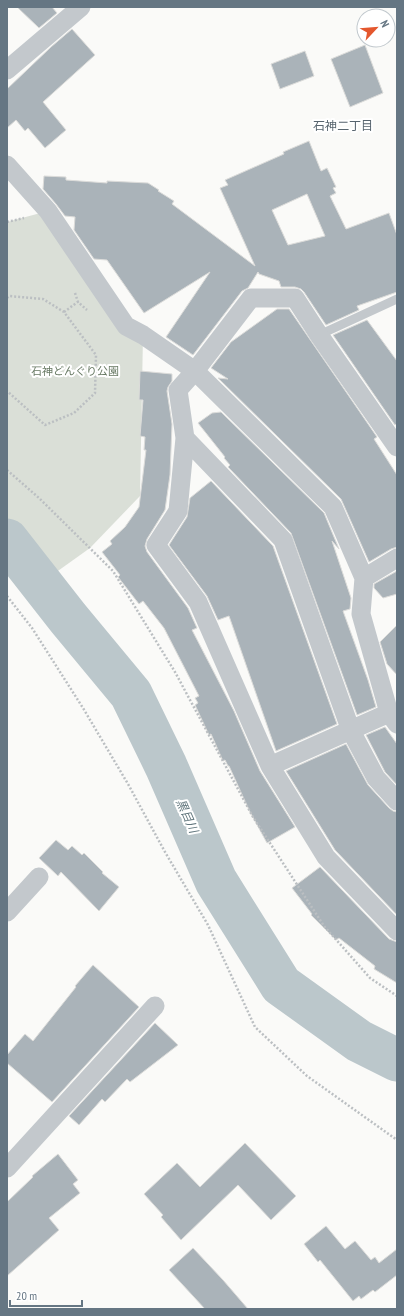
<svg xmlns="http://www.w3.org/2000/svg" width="404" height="1316" font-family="'PT Sans Narrow','Noto Sans JP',sans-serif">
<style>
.green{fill:#dadfd7}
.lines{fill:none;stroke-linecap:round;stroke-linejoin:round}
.river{stroke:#bbc7cb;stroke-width:43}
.building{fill:#aab3b9;stroke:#dcdcda;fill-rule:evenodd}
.path{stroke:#bbbfc2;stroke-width:2.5;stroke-dasharray:2 2;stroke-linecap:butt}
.lane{stroke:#c3c8cc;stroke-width:9}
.street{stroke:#c3c8cc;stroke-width:19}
.labels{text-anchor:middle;stroke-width:4;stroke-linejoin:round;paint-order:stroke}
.park-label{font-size:11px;fill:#687a64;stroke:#fff}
.neighbourhood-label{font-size:12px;fill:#57646e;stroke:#fff}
.water-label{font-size:12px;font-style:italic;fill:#60757c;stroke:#fff}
</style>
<rect width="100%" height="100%" fill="#fafaf8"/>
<path class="green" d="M48,211L143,335L140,496L90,548L41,583L7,540V222Z"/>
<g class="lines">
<path class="river" d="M7,540L68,618L131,694L166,766L216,881L281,985L359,1041L397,1060"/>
</g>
<path class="building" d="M17,7H52L57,13L39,28Z
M72,29L95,55L43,102L66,130L45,148L28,128L25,131L16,120L7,128V89L51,47Z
M365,45L383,93L350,107L331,59Z
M305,51L314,76L280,89L271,64Z
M309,141L321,171L327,168L336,187L333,188L336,193L330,196L346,229L389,213L397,235V292L357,306L359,310L326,325L304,292L301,289L295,287H281L279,281L259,274L258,272L248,288L242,291L193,355L166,337L210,272L144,313L107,260L94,259L74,230L75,217L65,216L56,204L43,189L44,176L66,177V180L107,183V181L148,183L159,190L158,191L174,201L172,204L255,266L220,188L228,185L225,180L284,154L283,152ZM307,194L325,236L288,245L272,210Z
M277,309H289L377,437L374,439L397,475V547L391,549L369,562L341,499L218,378L228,379L211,368L231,342Z
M367,320L397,361V423L395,425L333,335Z
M140,371L172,374V381L168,387L167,391L172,424L170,475L165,510L147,539L145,546L147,552L188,608L197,628L192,630L234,711L260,771L295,827L267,843L250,812L229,766H228L225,760L223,761L211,734L209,735L195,705L198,703L195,698L199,696L164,628L143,601L139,604L118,577L120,575L102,552L112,544L110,541L125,527L139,507L146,450H144L145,437L140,436L143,400H139Z
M221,412L324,513L339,549L332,541L351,598L350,609L343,611L368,680L376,707L357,715L291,533L228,467L230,465L224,458L225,457L198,423L212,413Z
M211,481L273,546L337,724L276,751L229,616L218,620L207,596L169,545L187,517L190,498Z
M397,571V594L383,598L374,588V584Z
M397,625V675L387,664L380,642Z
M385,727L397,744V785L385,772L366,735Z
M346,744L368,785L389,808L393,811L397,812V915L335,850L286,771Z
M56,840L68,850L72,846L82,855L84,853L103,872L102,873L119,887L99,911L61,872L58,876L39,858Z
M320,867L389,939L397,942V983L374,969L375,966L339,938L336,940L311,915L312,914L292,888Z
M93,965L139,1007L52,1102L7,1063V1055L25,1034L33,1041L76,987L75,986Z
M155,1023L178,1045L130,1082L127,1079L105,1102L102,1099L79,1125L69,1116Z
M245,1143L296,1196L271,1220L238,1185L181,1240L161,1217L163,1215L144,1194L177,1163L200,1187Z
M58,1154L78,1180L73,1184L80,1193L49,1218L59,1230L7,1276V1202L33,1177L32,1176Z
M326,1226L345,1249L355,1241L371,1260L375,1257L379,1263L397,1249V1275L375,1292L373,1290L361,1299L359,1296L353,1301L320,1260L318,1262L304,1244Z
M193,1248L223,1280L248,1309H205L169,1270Z"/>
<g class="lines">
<path class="path" d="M7,222L24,218
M75,293L78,302L87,310
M7,298L9,296L43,299L64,312L96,355L95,393L74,413L45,425L7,391
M64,312L79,301
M7,470L39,498L113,571L175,672L253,817L324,926L370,978L397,996
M7,596L32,628L83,708L128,784L165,852L208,925L255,1027L307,1076L397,1140"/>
<path class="lane" d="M319,335L397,299"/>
<path class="street" d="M7,70L81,7
M7,165L48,211L126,326L143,335L195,371L333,507L364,578L361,614L389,713L397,724
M185,438L283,540L351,731L376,778L397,801
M397,447L319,335L295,298H251L195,371L178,390L185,438L178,511L156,545L198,602L270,766L326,857L397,931
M364,578L397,558
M270,766L389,713
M7,912L39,877
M7,1168L155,1006"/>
</g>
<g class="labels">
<g class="park-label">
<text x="75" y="375">石神どんぐり公園</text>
</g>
<g class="neighbourhood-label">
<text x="343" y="130">石神二丁目</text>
</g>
<g class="water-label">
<text transform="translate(187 816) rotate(66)" y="4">黒目川</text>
</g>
</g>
<rect width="404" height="1316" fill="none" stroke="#657683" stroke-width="16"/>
<g transform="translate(376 28) rotate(64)"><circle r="19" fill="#ffffff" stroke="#c1c8cd"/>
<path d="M0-3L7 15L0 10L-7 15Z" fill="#e4572e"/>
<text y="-6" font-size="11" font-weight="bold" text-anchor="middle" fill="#657683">N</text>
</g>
<path d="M10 1300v6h72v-6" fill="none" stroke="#657683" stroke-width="2"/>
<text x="16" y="1300" font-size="12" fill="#657683" stroke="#ffffff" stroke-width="3" paint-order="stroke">20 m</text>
</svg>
